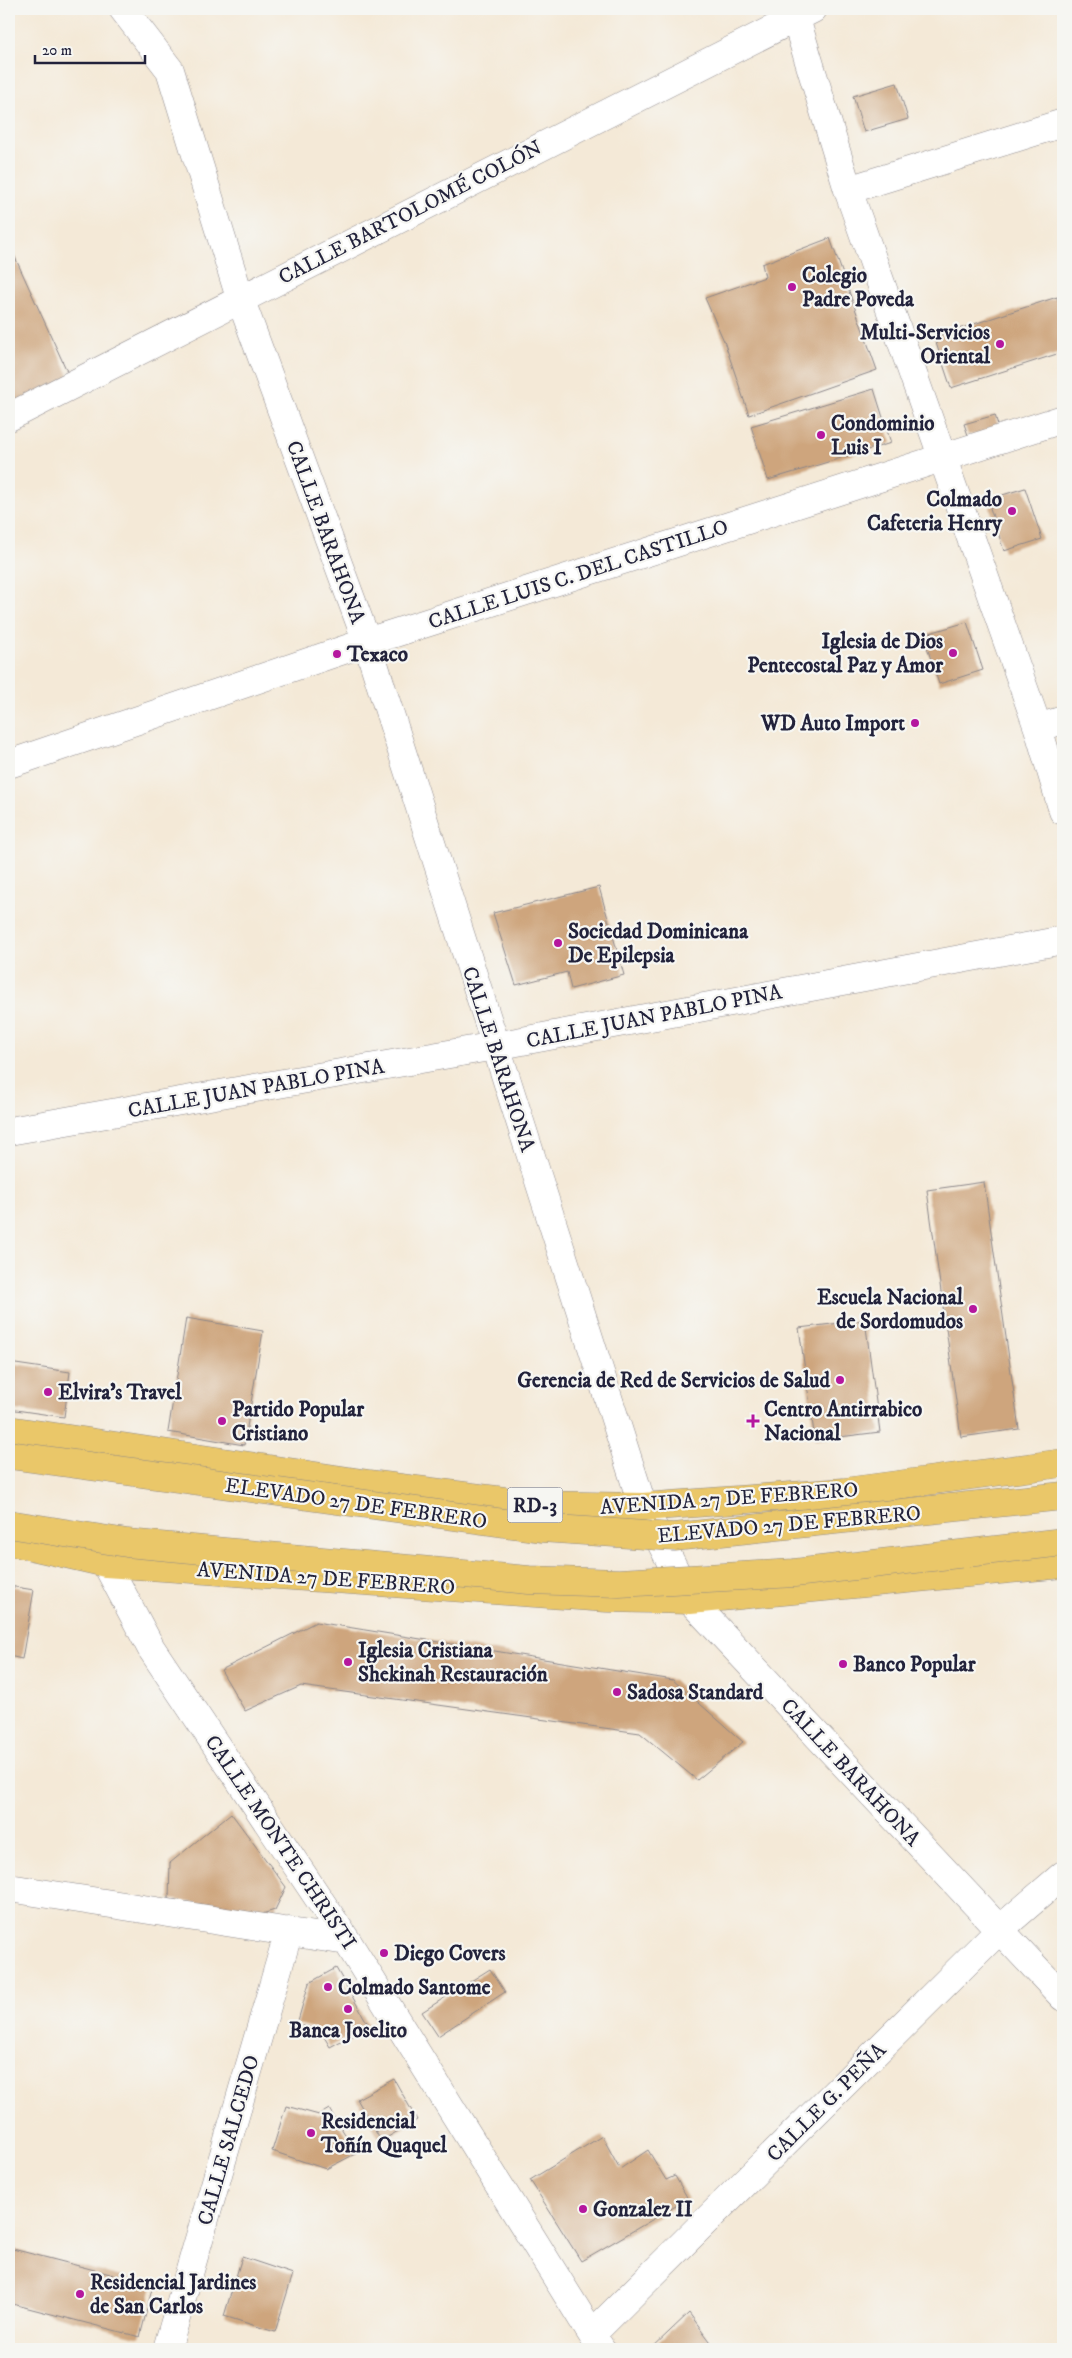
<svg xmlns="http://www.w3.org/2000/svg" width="1072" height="2358" font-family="'IM FELL DW Pica',serif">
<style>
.building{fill:#cea57d}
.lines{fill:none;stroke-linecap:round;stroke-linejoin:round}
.street-casing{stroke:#8b8689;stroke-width:29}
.primary-casing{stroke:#8b8689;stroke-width:29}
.street{stroke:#fff;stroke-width:28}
.primary{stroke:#eac769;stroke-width:28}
.highway-bridge-casing{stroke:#8b8689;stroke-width:29;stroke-linecap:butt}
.highway-bridge{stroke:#eac769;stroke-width:28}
.poi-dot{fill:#b5179e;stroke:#f6f6f2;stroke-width:2}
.labels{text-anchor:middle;stroke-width:4.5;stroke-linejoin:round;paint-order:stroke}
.shield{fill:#f6f6f2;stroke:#626272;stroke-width:1}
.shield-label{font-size:20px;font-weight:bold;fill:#22223b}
.street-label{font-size:21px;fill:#22223b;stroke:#f6f6f2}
.poi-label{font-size:21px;font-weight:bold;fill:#22223b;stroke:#f6f6f2;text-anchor:start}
</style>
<rect width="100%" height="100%" fill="#f6f6f2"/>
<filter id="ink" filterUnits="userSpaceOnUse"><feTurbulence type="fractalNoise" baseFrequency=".02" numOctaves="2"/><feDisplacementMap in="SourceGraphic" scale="10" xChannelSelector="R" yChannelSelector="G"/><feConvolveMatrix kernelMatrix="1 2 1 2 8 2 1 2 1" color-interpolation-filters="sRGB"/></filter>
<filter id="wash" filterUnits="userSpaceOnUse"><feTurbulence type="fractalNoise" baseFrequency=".0096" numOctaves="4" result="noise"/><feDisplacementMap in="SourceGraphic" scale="20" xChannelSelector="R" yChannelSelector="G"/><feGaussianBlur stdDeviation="1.12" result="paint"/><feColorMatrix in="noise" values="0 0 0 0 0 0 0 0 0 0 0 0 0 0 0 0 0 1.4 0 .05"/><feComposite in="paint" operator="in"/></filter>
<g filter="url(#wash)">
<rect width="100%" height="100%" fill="#f4e9d7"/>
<g id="blocks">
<path class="building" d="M897,83L908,119L864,132L853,96Z
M830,238L877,370L749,415L724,341L705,298L765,277L762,264Z
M9,244L71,380L9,410Z
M1057,297L1063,315V352L951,388L934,337Z
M874,389L891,443L768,480L751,426Z
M995,415L1000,432L968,435L964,424Z
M1025,488L1042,539L1004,551L990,508L996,497Z
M967,622L983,670L939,684L923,635Z
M599,887L624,975L571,989L567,972L516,985L493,913Z
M984,1182L1019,1429L961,1437L927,1190Z
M186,1318L263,1331L244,1445L168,1432Z
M865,1320L880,1432L815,1440L799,1328Z
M9,1363L70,1372L64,1417L9,1409Z
M9,1586L34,1590L22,1659L9,1656Z
M316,1622L673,1680L743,1742L697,1780L640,1733L301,1686L245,1711L221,1670Z
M231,1813L286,1887L275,1910L262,1914L169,1899L170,1863Z
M336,1968L369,2026L330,2047L320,2030L297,2024L309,1983Z
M490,1969L505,1992L438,2036L422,2012Z
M394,2079L417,2120L381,2141L357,2099Z
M286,2106L319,2115L329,2109L357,2153L326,2169L272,2151Z
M602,2136L620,2169L648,2150L666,2180L675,2176L688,2199L581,2261L530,2180Z
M9,2248L153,2285L140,2337L9,2303Z
M242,2257L293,2274L275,2332L224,2316Z
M689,2313L716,2349H651Z"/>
</g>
</g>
<g filter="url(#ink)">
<use href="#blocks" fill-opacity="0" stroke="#8b8689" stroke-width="1"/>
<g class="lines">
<defs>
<path id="street" d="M123,9L170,70L240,298L367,642L643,1507L690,1600L1063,1997
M793,9L848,190L1038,728L1063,811
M848,190L1063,123
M9,417L813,9
M1038,728L1063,720
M9,764L367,642L1063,419
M9,1131L495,1046L1063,940
M106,1563L151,1648L347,1941L601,2349
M9,1888L347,1941
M592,2334L999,1930L1063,1875
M167,2349L289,1931"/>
<path id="primary" d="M9,1430L369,1484L537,1505L643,1507L844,1492L1063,1463
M9,1541L106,1563L607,1598L690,1600L1063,1564"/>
</defs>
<use href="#street" class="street-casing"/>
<use href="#primary" class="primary-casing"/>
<use href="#street" class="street"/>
<use href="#primary" class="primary"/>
<defs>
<path id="highway-bridge" d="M9,1455L541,1528L674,1537L1063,1496
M9,1524L127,1543L529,1580L619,1583L794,1573L1063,1542"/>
</defs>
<use href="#highway-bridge" class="highway-bridge-casing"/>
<use href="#highway-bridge" class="highway-bridge"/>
</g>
</g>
<g class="poi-dot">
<circle cx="792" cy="287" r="5"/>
<circle cx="1000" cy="344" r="5"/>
<circle cx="821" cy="435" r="5"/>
<circle cx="1012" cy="511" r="5"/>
<circle cx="953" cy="653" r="5"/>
<circle cx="337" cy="654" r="5"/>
<circle cx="915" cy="723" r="5"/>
<circle cx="558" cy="943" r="5"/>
<circle cx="973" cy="1309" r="5"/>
<circle cx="840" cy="1380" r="5"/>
<circle cx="48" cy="1392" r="5"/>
<circle cx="222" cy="1421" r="5"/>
<path d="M750.5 1413.5h5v5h5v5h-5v5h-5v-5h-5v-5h5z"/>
<circle cx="348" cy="1662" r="5"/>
<circle cx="843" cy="1664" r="5"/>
<circle cx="617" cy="1692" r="5"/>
<circle cx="384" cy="1953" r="5"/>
<circle cx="328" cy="1987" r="5"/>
<circle cx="348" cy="2009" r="5"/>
<circle cx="311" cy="2133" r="5"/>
<circle cx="583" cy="2209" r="5"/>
<circle cx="80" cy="2294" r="5"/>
</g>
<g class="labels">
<rect class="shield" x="507.5" y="1487.5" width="55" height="35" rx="4"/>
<g class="shield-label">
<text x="535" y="1512">RD-3</text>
</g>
<g class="street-label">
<text transform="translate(410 212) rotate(-27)" y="7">CALLE BARTOLOMÉ COLÓN</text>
<text transform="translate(326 532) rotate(70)" y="7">CALLE BARAHONA</text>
<text transform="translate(578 574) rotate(-18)" y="7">CALLE LUIS C. DEL CASTILLO</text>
<text transform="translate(654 1016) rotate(-11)" y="7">CALLE JUAN PABLO PINA</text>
<text transform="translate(499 1059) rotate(72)" y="7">CALLE BARAHONA</text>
<text transform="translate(256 1088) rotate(-10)" y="7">CALLE JUAN PABLO PINA</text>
<text transform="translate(729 1498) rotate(-4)" y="7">AVENIDA 27 DE FEBRERO</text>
<text transform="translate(356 1503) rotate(8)" y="7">ELEVADO 27 DE FEBRERO</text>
<text transform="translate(789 1524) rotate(-5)" y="7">ELEVADO 27 DE FEBRERO</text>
<text transform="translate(326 1578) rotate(4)" y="7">AVENIDA 27 DE FEBRERO</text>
<text transform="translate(851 1772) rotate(47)" y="7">CALLE BARAHONA</text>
<text transform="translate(281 1842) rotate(56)" y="7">CALLE MONTE CHRISTI</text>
<text transform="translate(826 2102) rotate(-45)" y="7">CALLE G. PEÑA</text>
<text transform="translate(228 2140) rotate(-74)" y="7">CALLE SALCEDO</text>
</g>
<g class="poi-label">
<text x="802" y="282">Colegio<tspan x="802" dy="24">Padre Poveda</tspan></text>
<text x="990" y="339" text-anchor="end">Multi-Servicios<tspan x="990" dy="24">Oriental</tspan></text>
<text x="831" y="430">Condominio<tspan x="831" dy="24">Luis I</tspan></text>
<text x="1002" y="506" text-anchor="end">Colmado<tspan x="1002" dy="24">Cafeteria Henry</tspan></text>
<text x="943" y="648" text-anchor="end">Iglesia de Dios<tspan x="943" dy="24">Pentecostal Paz y Amor</tspan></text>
<text x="347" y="661">Texaco</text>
<text x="905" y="730" text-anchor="end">WD Auto Import</text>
<text x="568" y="938">Sociedad Dominicana<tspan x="568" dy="24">De Epilepsia</tspan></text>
<text x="963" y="1304" text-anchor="end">Escuela Nacional<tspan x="963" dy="24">de Sordomudos</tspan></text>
<text x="830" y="1387" text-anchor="end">Gerencia de Red de Servicios de Salud</text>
<text x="58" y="1399">Elvira's Travel</text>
<text x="232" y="1416">Partido Popular<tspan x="232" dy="24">Cristiano</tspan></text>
<text x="764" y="1416">Centro Antirrabico<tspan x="764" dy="24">Nacional</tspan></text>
<text x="358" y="1657">Iglesia Cristiana<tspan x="358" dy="24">Shekinah Restauración</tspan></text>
<text x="853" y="1671">Banco Popular</text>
<text x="627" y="1699">Sadosa Standard</text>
<text x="394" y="1960">Diego Covers</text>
<text x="338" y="1994">Colmado Santome</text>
<text x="348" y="2037" text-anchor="middle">Banca Joselito</text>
<text x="321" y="2128">Residencial<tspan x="321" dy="24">Toñín Quaquel</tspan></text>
<text x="593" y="2216">Gonzalez II</text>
<text x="90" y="2289">Residencial Jardines<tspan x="90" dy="24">de San Carlos</tspan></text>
</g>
</g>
<rect width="1072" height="2358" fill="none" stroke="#f6f6f2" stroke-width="30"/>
<path d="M35 55v8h110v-8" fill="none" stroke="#22223b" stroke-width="2.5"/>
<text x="42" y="55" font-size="15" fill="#22223b" stroke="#f6f6f2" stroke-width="4" paint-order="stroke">20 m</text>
</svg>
